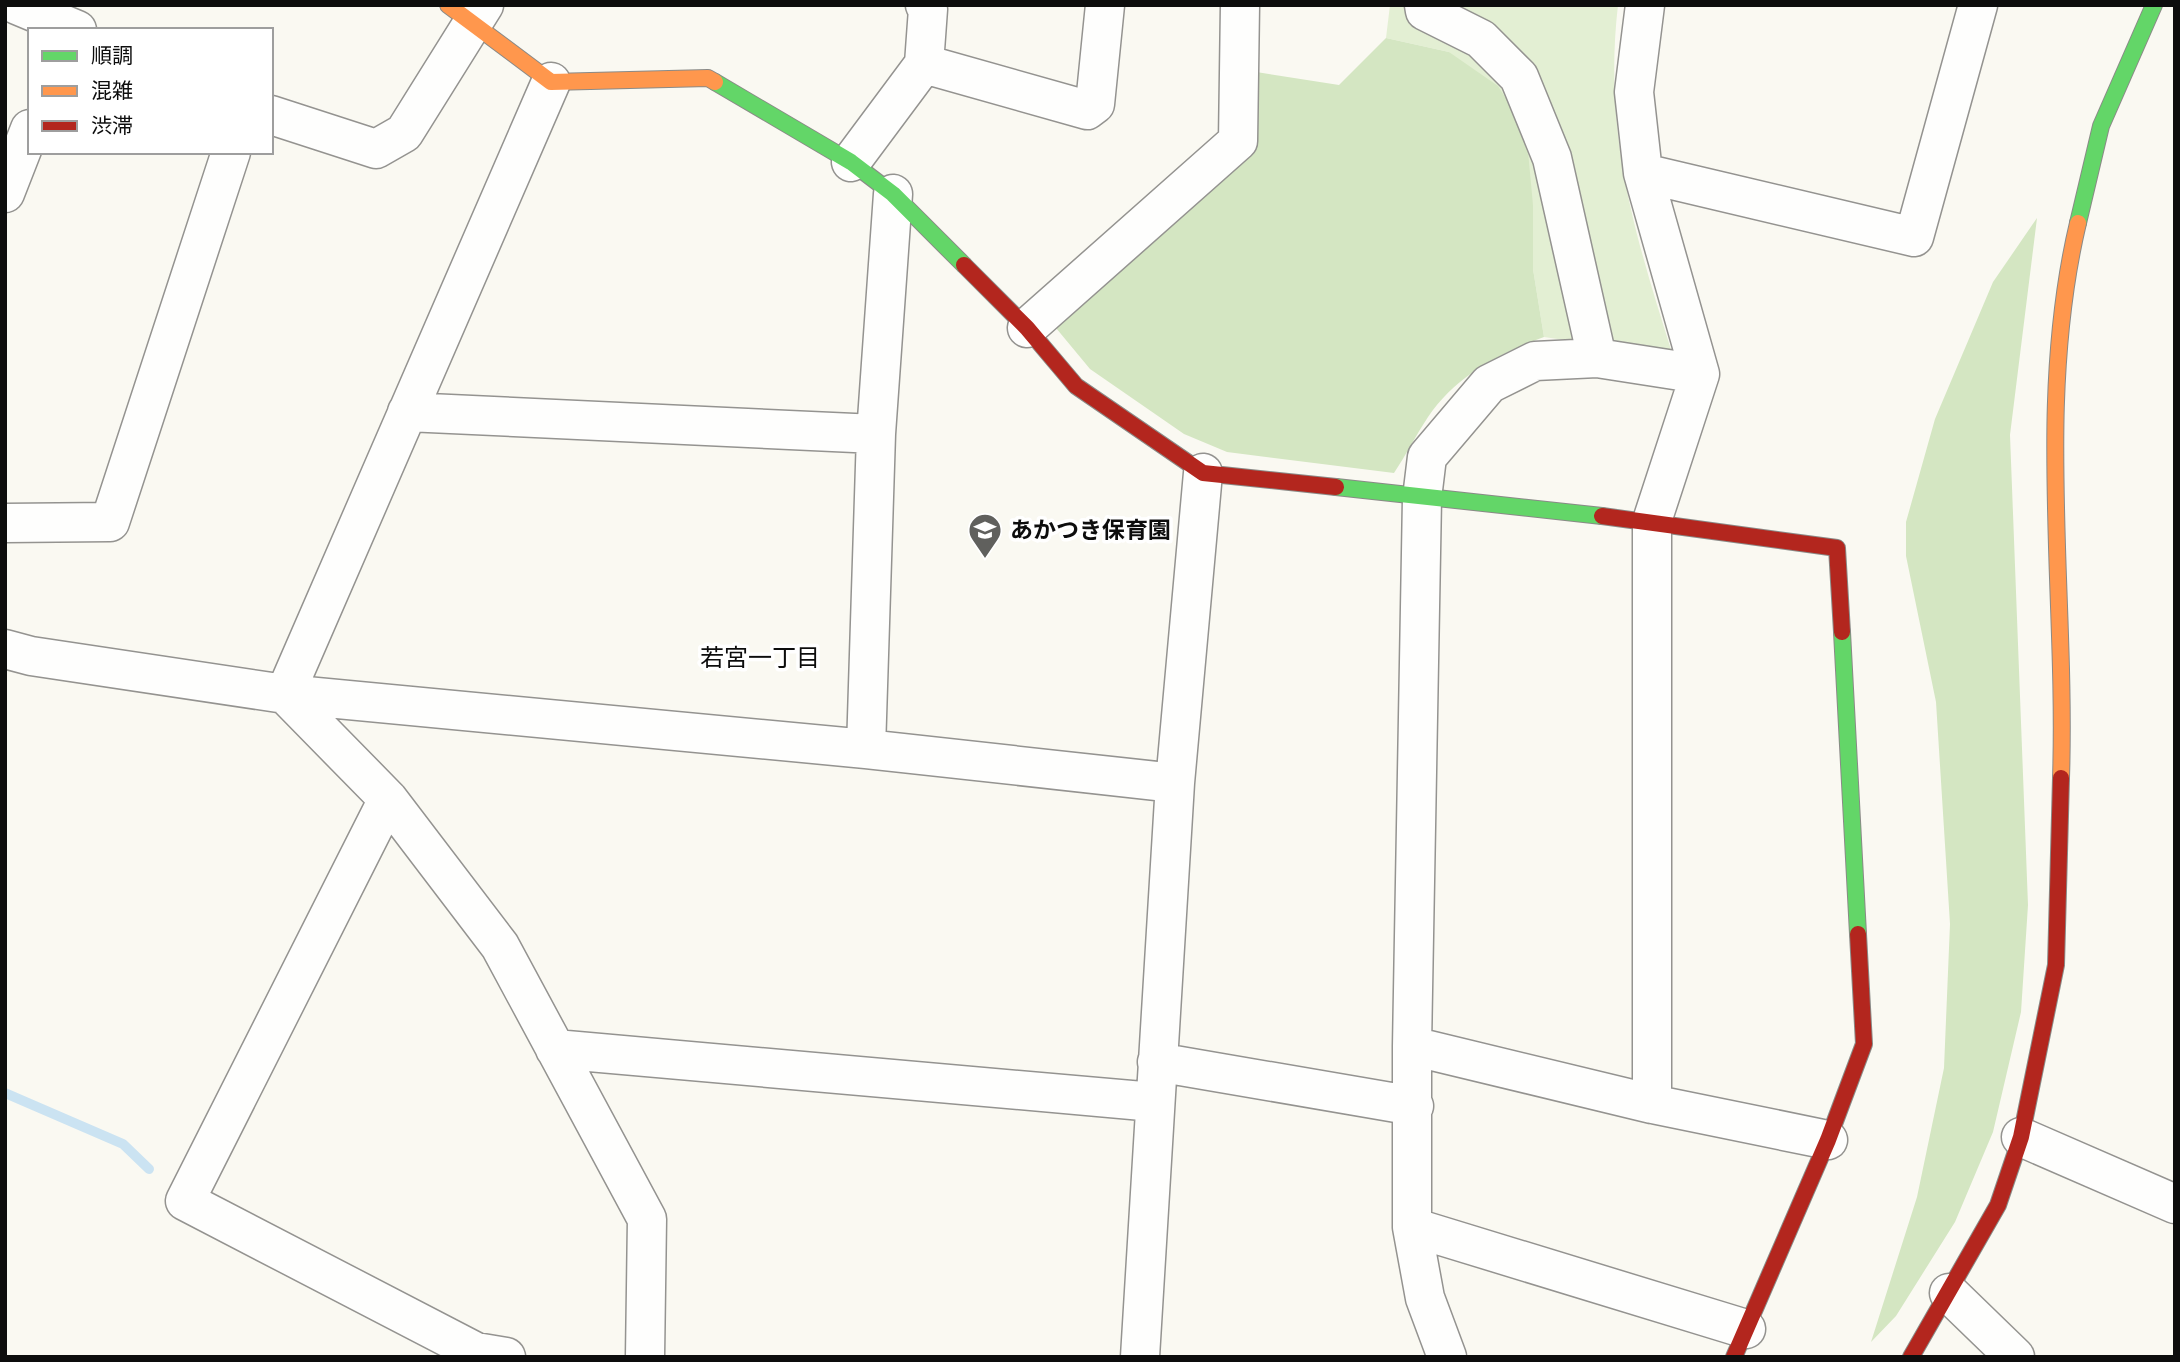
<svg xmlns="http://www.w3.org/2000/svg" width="2180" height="1362" font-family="'Roboto Serif','Noto Sans JP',serif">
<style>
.green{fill:#e3efd3}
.forest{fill:#d4e6c2}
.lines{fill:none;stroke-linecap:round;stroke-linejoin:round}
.stream{stroke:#cbe3f2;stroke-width:10}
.street-casing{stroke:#949390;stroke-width:41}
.fast-casing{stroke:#8a8a87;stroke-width:18}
.slow-casing{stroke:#8a8a87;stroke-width:18}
.jam-casing{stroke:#8a8a87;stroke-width:18}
.street{stroke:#fefefd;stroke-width:38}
.fast{stroke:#63d668;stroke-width:16}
.slow{stroke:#ff974d;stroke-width:16}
.jam{stroke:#b3261e;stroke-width:16}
.labels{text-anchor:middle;stroke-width:7;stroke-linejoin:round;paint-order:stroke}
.poi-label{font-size:23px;font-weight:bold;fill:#0d0d0d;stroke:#fff;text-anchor:start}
.neighbourhood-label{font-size:24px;fill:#0d0d0d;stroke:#fff}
</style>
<rect width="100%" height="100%" fill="#faf9f2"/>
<path class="green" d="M1390,5H1618C1603,134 1635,235 1673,356L1544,337L1533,269V205L1449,52L1386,38Z"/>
<path class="forest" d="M1386,38L1449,52L1498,86L1526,130L1533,205V269L1544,337C1498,354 1456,376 1428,417C1416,435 1406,455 1394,473L1227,452L1184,434L1090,369L1056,328L1242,154L1250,71L1339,85Z
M2037,218L2010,435L2028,905L2021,1012L1993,1132L1955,1222L1896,1316L1871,1342L1917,1197L1944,1068L1950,924L1936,702L1906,556V522L1935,419L1993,282Z"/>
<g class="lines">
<path class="stream" d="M5,1093L123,1144L149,1169"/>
<defs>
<path id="street" d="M17,5L77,30
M1424,5L1425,11L1481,39L1519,77L1552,158L1597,358
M1645,5L1634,92L1643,173L1700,374L1652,521V1104
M924,64L1087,110L1095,104L1105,5
M551,82L285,694L388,799L500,946L647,1219L645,1357
M271,115L376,149L404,133L484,5
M851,162L924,64L928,9L925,5
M1643,173L1914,237L1978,5
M5,193L30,129
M1027,328L1238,141L1240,5
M407,412L876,434
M5,523L110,522L231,152
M5,649L31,656L285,694L866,749L1175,783
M866,749L876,434L893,194
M388,799L185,1201L476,1352L506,1357
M1412,1046L1652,1104L1828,1140
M555,1049L1154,1102
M1157,1062L1414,1106
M2021,1137L2175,1204
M1412,1227L1746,1329
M1949,1293L2015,1357
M1140,1357L1175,783L1203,473
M1447,1357L1425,1298L1412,1227V1046L1422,498L1427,457L1489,384L1535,361L1597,358L1700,374"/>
<path id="fast" d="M715,82L851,162L893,194L964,265
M2078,223L2101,126L2154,5
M1336,487L1602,516
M1842,632L1858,934"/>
<path id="slow" d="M448,5L551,82L708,78L715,82
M2061,778C2067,594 2035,404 2078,223"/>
<path id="jam" d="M964,265L1027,328L1076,386L1203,473L1336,487
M1602,516L1837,548L1842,632
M1734,1357L1828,1140L1864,1044L1858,934
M1911,1357L1998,1205L2021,1137L2056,965L2061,778"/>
</defs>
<use href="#street" class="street-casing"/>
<use href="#fast" class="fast-casing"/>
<use href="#slow" class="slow-casing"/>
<use href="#jam" class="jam-casing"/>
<use href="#street" class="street"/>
<use href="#fast" class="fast"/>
<use href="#slow" class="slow"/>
<use href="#jam" class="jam"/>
</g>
<defs>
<symbol id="school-pin" viewBox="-11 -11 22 30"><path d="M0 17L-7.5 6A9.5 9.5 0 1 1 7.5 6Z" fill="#60605d" stroke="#fff"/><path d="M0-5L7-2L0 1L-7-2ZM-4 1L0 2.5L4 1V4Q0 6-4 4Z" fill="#fff"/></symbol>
</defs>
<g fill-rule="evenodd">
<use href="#school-pin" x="966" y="511" width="38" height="52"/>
</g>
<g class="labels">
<g class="poi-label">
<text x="1010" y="538">あかつき保育園</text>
</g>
<g class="neighbourhood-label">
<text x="760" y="666">若宮一丁目</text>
</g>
</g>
<rect width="2180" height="1362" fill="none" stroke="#0d0d0d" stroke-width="14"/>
<rect x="28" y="28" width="245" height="126" fill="#ffffff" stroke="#9e9e9e" stroke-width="2"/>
<rect x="42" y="51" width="35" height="10" fill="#63d668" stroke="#9e9e9e" stroke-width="2"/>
<text x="91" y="63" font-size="21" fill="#0d0d0d">順調</text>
<rect x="42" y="86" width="35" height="10" fill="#ff974d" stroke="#9e9e9e" stroke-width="2"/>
<text x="91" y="98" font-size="21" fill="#0d0d0d">混雑</text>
<rect x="42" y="121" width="35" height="10" fill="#b3261e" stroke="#9e9e9e" stroke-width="2"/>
<text x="91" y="133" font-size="21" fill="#0d0d0d">渋滞</text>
</svg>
